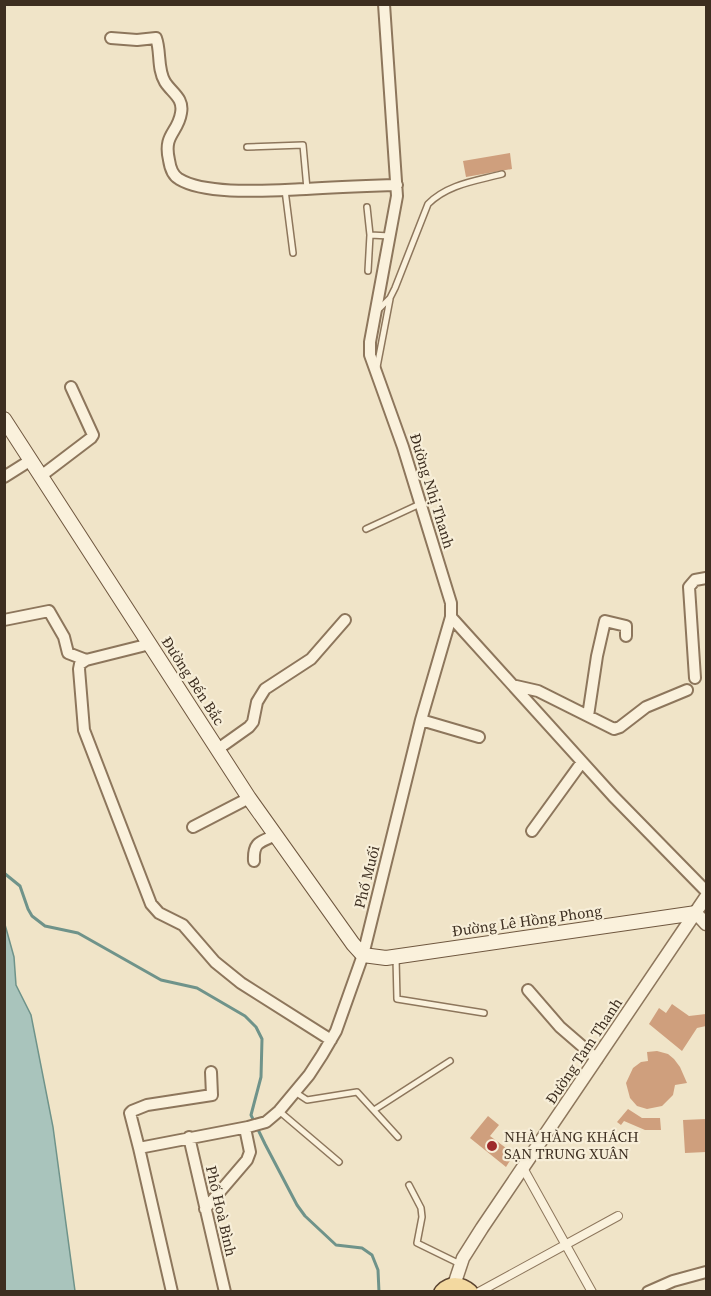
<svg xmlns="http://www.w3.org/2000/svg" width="711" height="1296" font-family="'Source Serif 4',serif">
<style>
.water{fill:#a9c4bc;stroke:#6f938a;stroke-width:1.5}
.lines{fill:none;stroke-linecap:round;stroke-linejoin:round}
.stream{stroke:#6f938a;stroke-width:3}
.building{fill:#cf9f7d}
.service-casing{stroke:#8d765c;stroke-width:8}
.pedestrian-casing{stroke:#8d765c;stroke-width:10}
.minor-casing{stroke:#8d765c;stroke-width:14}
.tertiary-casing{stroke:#8d765c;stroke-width:15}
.secondary-casing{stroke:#6f573f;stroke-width:16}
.primary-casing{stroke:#5b4430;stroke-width:18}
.service{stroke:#faf1dc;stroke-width:5}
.pedestrian{stroke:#faf1dc;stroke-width:8}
.minor{stroke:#faf1dc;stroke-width:10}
.tertiary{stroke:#faf1dc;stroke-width:12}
.secondary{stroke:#faf1dc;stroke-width:14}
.primary{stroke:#f3d9a0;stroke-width:15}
.poi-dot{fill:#9e2a2b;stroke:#f7eed8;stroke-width:2}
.labels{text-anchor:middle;stroke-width:4.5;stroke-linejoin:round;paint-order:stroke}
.street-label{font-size:15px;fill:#3d2e20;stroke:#f7eed8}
.poi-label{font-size:15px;fill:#3d2e20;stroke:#f7eed8;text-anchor:start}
</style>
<rect width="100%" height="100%" fill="#f0e4c8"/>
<path class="water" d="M4,921L14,957L16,985L31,1015L53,1127L75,1291H5Z"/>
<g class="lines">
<path class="stream" d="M4,873L20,886L28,909L32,916L45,926L78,933L161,980L197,988L245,1016L256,1027L262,1039L261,1077L251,1115L265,1144L297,1205L305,1216L336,1245L362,1248L372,1255L378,1270L379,1292"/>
</g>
<path class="building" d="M510,153L512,169L466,177L463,161Z
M672,1004L689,1016L706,1014V1026L697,1028L682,1051L649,1024L659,1008L666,1013Z
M657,1051L668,1054L674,1059L680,1067L687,1083L675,1085L673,1095L662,1106L647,1109L637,1106L630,1098L626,1083L633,1068L641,1062L648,1061L647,1052Z
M628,1109L642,1118H660L661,1130H645L624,1121L621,1125L617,1122Z
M488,1116L499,1125L490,1136L514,1154L506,1167L470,1138Z
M706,1119V1152L685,1153L683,1120Z"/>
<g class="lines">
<defs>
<path id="service" d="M247,147L303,145L307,189
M285,190L293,253
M367,207L370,235L390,236
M368,271L370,235
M378,310L390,298L395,288L428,204C448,184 476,181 502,174
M377,367L390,299
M366,529L420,504
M396,958L397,999L484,1013
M295,1092L307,1100L357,1092L398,1137
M374,1110L450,1061
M279,1111L339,1162
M409,1185L421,1208L422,1217L417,1243L460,1264"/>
<path id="pedestrian" d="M523,1168L592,1292
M479,1292L618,1216"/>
<path id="minor" d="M384,4L397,196L370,342V355L403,447L451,603V617L613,796L706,891
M111,38L137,40L156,38C161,51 157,69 165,82C172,93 184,98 181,113C178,133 163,134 169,160C170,167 172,175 179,179C207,196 273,190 306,189C336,187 367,186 397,185
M41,476L91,438L93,435L71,387
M4,477L31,460
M4,620L49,611L64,637L68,653L86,660
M150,644L86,660L80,664L79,669L84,730L151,904L159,913L183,925L215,962L241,983L331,1040
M695,678L689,587L695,580L706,578
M516,686L538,691L614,729L620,727L646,707L687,690
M588,716L597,656L605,621L626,626V636
M421,720L479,737
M218,749L249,727L253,722L257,702L265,689L311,659L345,620
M193,827L249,798
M532,831L582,762
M254,861C253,842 260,842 276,835
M528,990L560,1027L597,1059
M189,1137L225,1292
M139,1148L130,1113L132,1111L147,1105L212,1095L211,1072
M205,1209L247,1160L250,1152L245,1128
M172,1292L139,1148L248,1127L266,1122L279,1111L309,1075L322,1055L336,1031L363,955L421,720L451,617
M648,1292L673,1281L706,1272"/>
<path id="tertiary" d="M696,913L706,924
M454,1285L463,1258L482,1228L706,897"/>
<path id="secondary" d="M4,419L249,798L353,944L363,955L386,958L696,913"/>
<path id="primary" d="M442,1292C451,1283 461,1284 470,1292"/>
</defs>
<use href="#service" class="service-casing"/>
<use href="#pedestrian" class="pedestrian-casing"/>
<use href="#minor" class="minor-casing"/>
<use href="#tertiary" class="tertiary-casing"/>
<use href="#secondary" class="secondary-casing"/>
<use href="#primary" class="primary-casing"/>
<use href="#service" class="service"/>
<use href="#pedestrian" class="pedestrian"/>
<use href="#minor" class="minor"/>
<use href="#tertiary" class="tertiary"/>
<use href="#secondary" class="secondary"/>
<use href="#primary" class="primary"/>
</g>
<circle class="poi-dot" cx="492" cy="1146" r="6"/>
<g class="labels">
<g class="street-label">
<text transform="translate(432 491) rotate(73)" y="5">Đường Nhị Thanh</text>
<text transform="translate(193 681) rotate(57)" y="5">Đường Bến Bắc</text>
<text transform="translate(367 877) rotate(-76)" y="5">Phố Muối</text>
<text transform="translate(527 921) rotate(-8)" y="5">Đường Lê Hồng Phong</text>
<text transform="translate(584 1051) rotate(-56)" y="5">Đường Tam Thanh</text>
<text transform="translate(221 1211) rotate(77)" y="5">Phố Hoà Bình</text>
</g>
<g class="poi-label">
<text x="504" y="1142">NHÀ HÀNG KHÁCH<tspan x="504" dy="17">SẠN TRUNG XUÂN</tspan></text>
</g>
</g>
<rect width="711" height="1296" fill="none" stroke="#3d2e20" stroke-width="12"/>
</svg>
